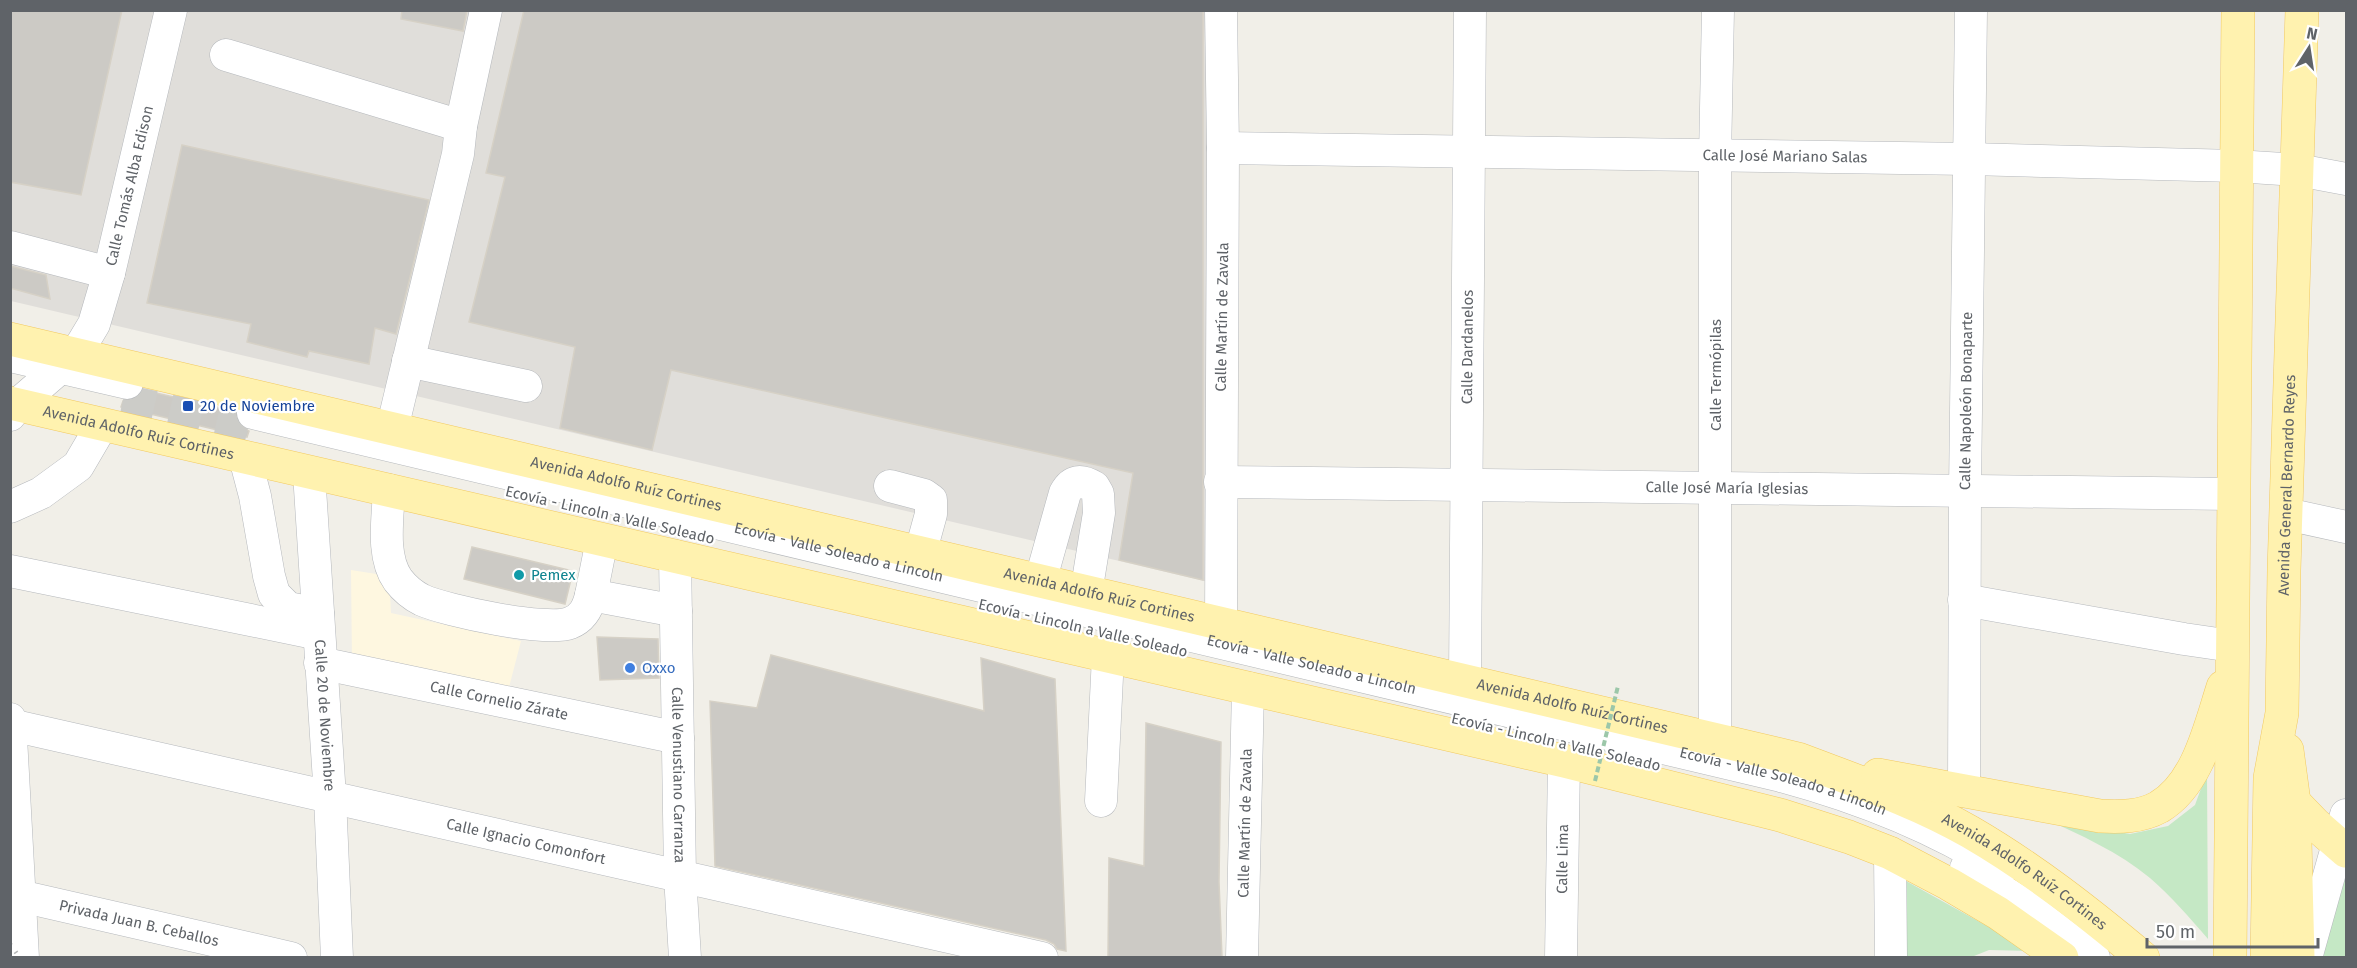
<svg xmlns="http://www.w3.org/2000/svg" width="2357" height="968" font-family="'Fira Sans',sans-serif">
<style>
.commercial{fill:#fef7e0}
.industrial{fill:#e0deda}
.green{fill:#c5e8c5}
.building{fill:#cccac5;stroke:#d6d1c6;stroke-width:1.5}
.lines{fill:none;stroke-linecap:round;stroke-linejoin:round}
.minor-tunnel{stroke:#ccccc8;stroke-width:32;stroke-dasharray:32 16;stroke-linecap:butt}
.minor-casing{stroke:#b5b8bc;stroke-width:33}
.major-casing{stroke:#f2c960;stroke-width:34}
.minor{stroke:#fff;stroke-width:32}
.major{stroke:#fff2af;stroke-width:33}
.rail{stroke:#b6b7b8;stroke-width:4.5;stroke-dasharray:1.5 8;stroke-linecap:butt}
.path-bridge{stroke:#9cc7a9;stroke-width:4;stroke-dasharray:6 3;stroke-linecap:butt}
.transit-dot{fill:#1a4fb4;stroke:#fff;stroke-width:2}
.culture-dot{fill:#0f9aa8;stroke:#fff;stroke-width:2}
.shop-dot{fill:#3f7fe0;stroke:#fff;stroke-width:2}
.labels{text-anchor:middle;stroke-width:4.5;stroke-linejoin:round;paint-order:stroke}
.street-label{font-size:15px;fill:#5f6368;stroke:#fff}
.transit-label{font-size:15px;fill:#164399;stroke:#fff;text-anchor:start}
.culture-label{font-size:15px;fill:#0d838f;stroke:#fff;text-anchor:start}
.shop-label{font-size:15px;fill:#366cbe;stroke:#fff;text-anchor:start}
</style>
<rect width="100%" height="100%" fill="#f1efe8"/>
<path class="commercial" d="M351,570L389,576L391,613L521,641L507,695L352,663Z"/>
<path class="industrial" d="M11,11H1220L1213,583L11,301Z"/>
<path class="green" d="M2207,772L2208,939C2190,918 2171,896 2150,878C2119,852 2080,835 2044,818L2130,834L2168,826L2195,805Z
M2340,877L2346,879V957L2322,958Z
M1906,881L2032,951L1989,950L1969,958H1906Z"/>
<path class="building" d="M10,10H122L81,195L10,182Z
M402,10H467L463,31L401,19Z
M524,10H1203V580L1119,560L1133,473L671,370L652,450L560,428L575,347L469,322L505,177L486,173Z
M182,145L429,200L396,334L375,328L369,364L309,351L307,357L247,342L251,324L147,303Z
M10,266L46,275L50,299L10,288Z
M143,390L235,411L236,419L240,426L249,431L247,437L121,407L123,401L133,400L140,396Z
M472,547L573,571L565,604L464,579Z
M597,637L658,639L659,678L600,680Z
M771,655L984,711L981,658L1055,679L1066,951L1057,949L1054,944L1046,940L715,866L710,701L757,708Z
M1146,723L1221,742L1219,882L1222,957H1108L1109,858L1144,866Z"/>
<g class="lines">
<path class="minor-tunnel" d="M123,400L250,428"/>
<defs>
<g id="minor">
<path d="M1221,10L1223,148L1221,624"/>
<path d="M226,55L461,126L458,154L392,429"/>
<path d="M461,126L486,10"/>
<path id="s1" d="M1223,148L1970,159L2236,166L2298,170L2346,179"/>
<path d="M10,247L109,273"/>
<path d="M10,356L127,383"/>
<path d="M408,361L526,386"/>
<path id="s2" d="M253,413L1781,776C1859,797 1933,826 2001,869"/>
<path id="s3" d="M10,415L17,405L76,354L94,324L109,273L171,10"/>
<path d="M245,458L255,496L269,576L274,594L288,608L318,614"/>
<path id="s4" d="M309,473L330,797L337,958"/>
<path id="s5" d="M1220,482L2233,494"/>
<path d="M890,486L924,495L931,500V514L920,554"/>
<path d="M389,490C388,518 381,556 398,580C405,589 412,595 422,600C447,611 546,632 570,623C583,618 588,608 591,595"/>
<path d="M10,507L41,493L78,466L102,425"/>
<path d="M2286,514L2346,527"/>
<path d="M602,540L591,595L676,611"/>
<path id="s6" d="M675,556L680,876L685,958"/>
<path d="M10,571L319,634"/>
<path d="M1040,582L1065,493C1072,480 1081,479 1094,487L1098,494L1099,513L1086,593"/>
<path d="M1964,600L2184,639L2232,646"/>
<path id="s7" d="M320,663L678,738"/>
<path id="s8" d="M1465,681L1470,10"/>
<path d="M10,719L23,958"/>
<path id="s9" d="M11,725L1042,958"/>
<path d="M1715,740V157L1718,10"/>
<path id="s10" d="M1964,791L1965,491L1971,10"/>
<path d="M1101,801L1108,656"/>
<path d="M1890,853L1891,958"/>
<path d="M1966,868L2023,904L2094,958"/>
<path id="s11" d="M20,896L291,958"/>
<path id="s12" d="M1242,958L1248,688"/>
<path id="s13" d="M1561,958L1564,761"/>
<path d="M2306,958L2346,815"/>
</g>
<g id="major">
<path id="s14" d="M10,339L1798,759C1856,781 1916,801 1970,832C2032,868 2088,912 2143,958"/>
<path id="s15" d="M10,403L1564,761L1780,815L1849,837L1890,853L1949,884L1998,913L2062,958"/>
<path d="M2287,750L2294,802L2298,958"/>
<path d="M1878,775L2100,816C2120,817 2141,817 2159,807C2198,784 2210,727 2223,687"/>
<path d="M2287,795L2315,824L2346,851"/>
<path d="M2230,958L2238,10"/>
<path id="s16" d="M2267,958L2270,778L2282,713L2284,570L2302,10"/>
</g>
</defs>
<use href="#minor" class="minor-casing"/>
<use href="#major" class="major-casing"/>
<use href="#minor" class="minor"/>
<use href="#major" class="major"/>
<path class="rail" d="M10,944L20,958"/>
<path class="path-bridge" d="M1595,781L1618,686"/>
</g>
<rect class="transit-dot" x="182" y="400" width="12" height="12" rx="3"/>
<circle class="culture-dot" cx="519" cy="575" r="6"/>
<circle class="shop-dot" cx="630" cy="668" r="6"/>
<g class="labels">
<g class="street-label">
<text dy="5" stroke="none"><textPath href="#s1" startOffset="562">Calle José Mariano Salas</textPath></text>
<text dy="5" stroke="none"><textPath href="#s3" startOffset="268">Calle Tomás Alba Edison</textPath></text>
<text transform="translate(1222 317) rotate(-89)" y="5">Calle Martín de Zavala</text>
<text dy="5" stroke="none"><textPath href="#s8" startOffset="334">Calle Dardanelos</textPath></text>
<text transform="translate(1716 375) rotate(-90)" y="5">Calle Termópilas</text>
<text dy="5" stroke="none"><textPath href="#s10" startOffset="390">Calle Napoleón Bonaparte</textPath></text>
<text dy="5" stroke="none"><textPath href="#s15" startOffset="132">Avenida Adolfo Ruíz Cortines</textPath></text>
<text dy="5" stroke="none"><textPath href="#s16" startOffset="474">Avenida General Bernardo Reyes</textPath></text>
<text dy="5" stroke="none"><textPath href="#s14" startOffset="633">Avenida Adolfo Ruíz Cortines</textPath></text>
<text dy="5" stroke="none"><textPath href="#s5" startOffset="507">Calle José María Iglesias</textPath></text>
<text transform="translate(610 515) rotate(13)" y="5">Ecovía - Lincoln a Valle Soleado</text>
<text dy="5" stroke="none"><textPath href="#s2" startOffset="602">Ecovía - Valle Soleado a Lincoln</textPath></text>
<text dy="5" stroke="none"><textPath href="#s14" startOffset="1119">Avenida Adolfo Ruíz Cortines</textPath></text>
<text transform="translate(1083 628) rotate(13)" y="5">Ecovía - Lincoln a Valle Soleado</text>
<text dy="5" stroke="none"><textPath href="#s2" startOffset="1088">Ecovía - Valle Soleado a Lincoln</textPath></text>
<text dy="5" stroke="none"><textPath href="#s7" startOffset="183">Calle Cornelio Zárate</textPath></text>
<text dy="5" stroke="none"><textPath href="#s14" startOffset="1605">Avenida Adolfo Ruíz Cortines</textPath></text>
<text dy="5" stroke="none"><textPath href="#s4" startOffset="243">Calle 20 de Noviembre</textPath></text>
<text transform="translate(1556 742) rotate(13)" y="5">Ecovía - Lincoln a Valle Soleado</text>
<text dy="5" stroke="none"><textPath href="#s6" startOffset="219">Calle Venustiano Carranza</textPath></text>
<text dy="5" stroke="none"><textPath href="#s2" startOffset="1574">Ecovía - Valle Soleado a Lincoln</textPath></text>
<text dy="5" stroke="none"><textPath href="#s12" startOffset="135">Calle Martín de Zavala</textPath></text>
<text dy="5" stroke="none"><textPath href="#s9" startOffset="528">Calle Ignacio Comonfort</textPath></text>
<text dy="5" stroke="none"><textPath href="#s13" startOffset="99">Calle Lima</textPath></text>
<text dy="5" stroke="none"><textPath href="#s14" startOffset="2091">Avenida Adolfo Ruíz Cortines</textPath></text>
<text dy="5" stroke="none"><textPath href="#s11" startOffset="122">Privada Juan B. Ceballos</textPath></text>
</g>
<g class="transit-label">
<text x="200" y="411">20 de Noviembre</text>
</g>
<g class="culture-label">
<text x="531" y="580">Pemex</text>
</g>
<g class="shop-label">
<text x="642" y="673">Oxxo</text>
</g>
</g>
<rect width="2357" height="968" fill="none" stroke="#5f6368" stroke-width="24"/>
<g transform="translate(2309 48) rotate(12)" stroke="#ffffff" stroke-width="4.5" paint-order="stroke">
<path d="M0-4.5L10 22L0 15L-10 22Z" fill="#5f6368"/>
<text y="-9" font-size="16" font-weight="bold" text-anchor="middle" fill="#5f6368">N</text>
</g>
<path d="M2147 938v9h171v-9" fill="none" stroke="#5f6368" stroke-width="3"/>
<text x="2156" y="938" font-size="18" fill="#5f6368" stroke="#ffffff" stroke-width="4.5" paint-order="stroke">50 m</text>
</svg>
